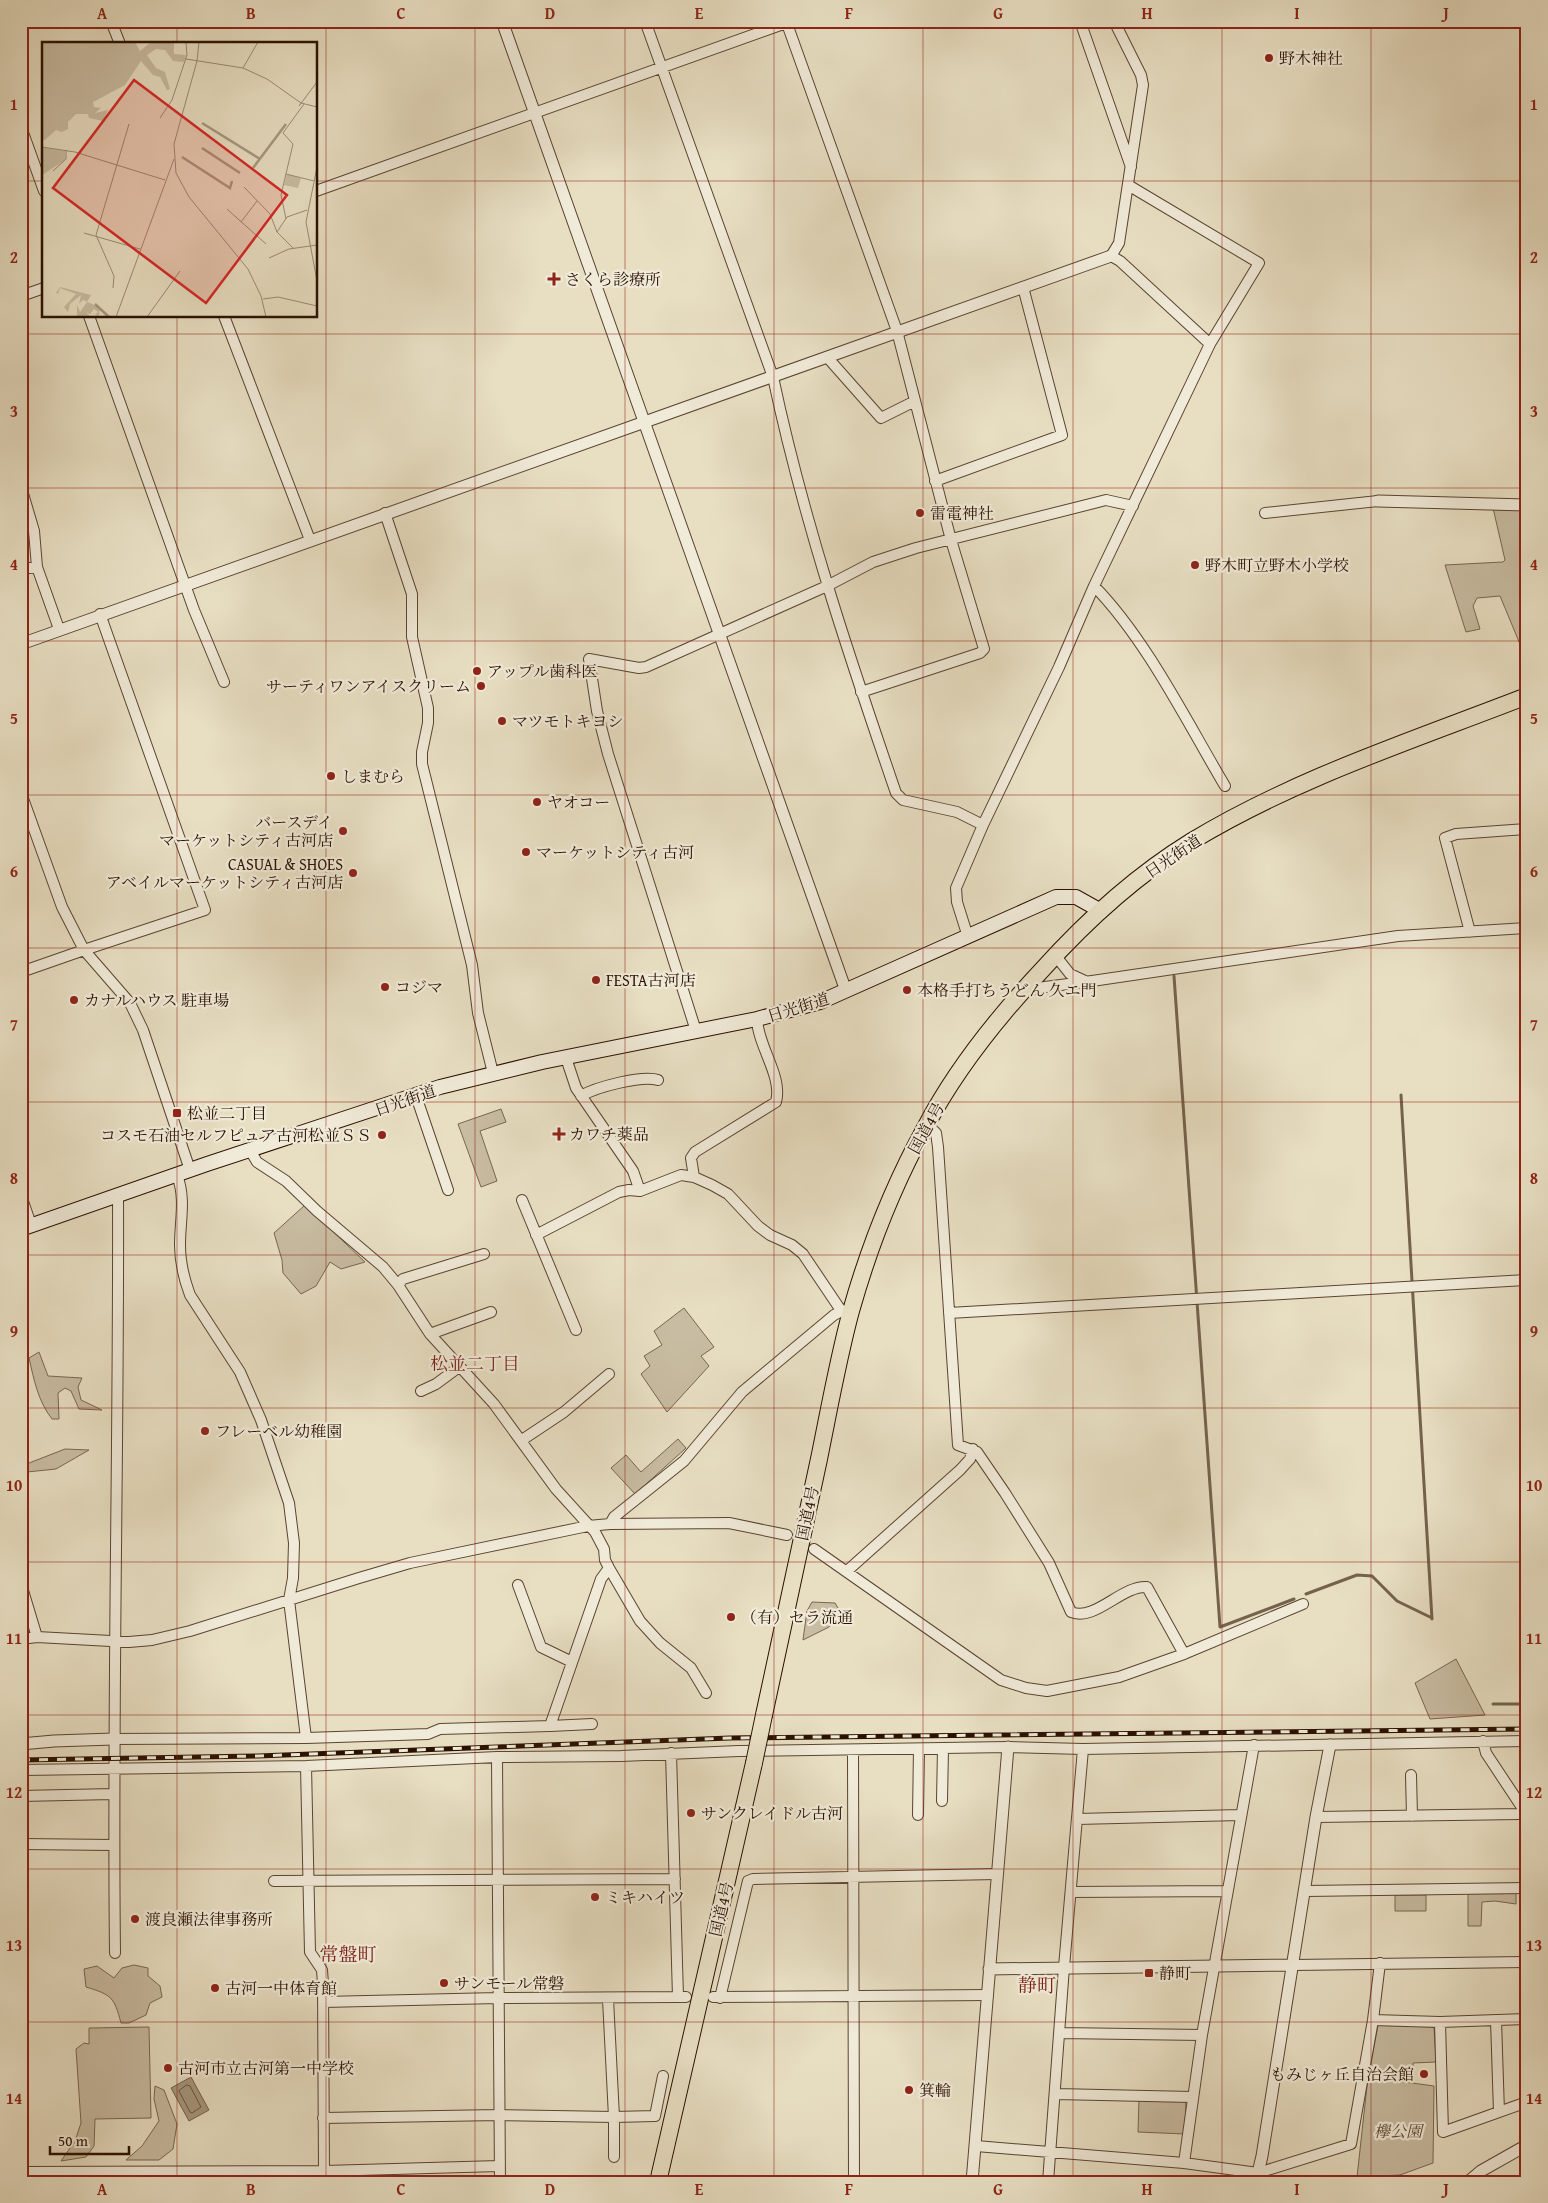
<svg xmlns="http://www.w3.org/2000/svg" width="1548" height="2203" font-family="'Gentium Book Plus','Noto Serif JP',serif">
<style>
.green{fill:#c8bca2;stroke:#796651}
.water{fill:#a79981;stroke:#75624d}
.lines{fill:none;stroke-linecap:round;stroke-linejoin:round}
.shore{stroke:#685440;stroke-width:1}
.stream{stroke:#75624d;stroke-width:3}
.minor-casing{stroke:#5a4431;stroke-width:12}
.tertiary-casing{stroke:#5a4431;stroke-width:13}
.secondary-casing{stroke:#2a1000;stroke-width:16}
.trunk-casing{stroke:#2a1000;stroke-width:18}
.minor{stroke:#f0ead8;stroke-width:10}
.tertiary{stroke:#f0ead8;stroke-width:11}
.secondary{stroke:#f0ead8;stroke-width:14}
.trunk{stroke:#e8dfc3;stroke-width:16}
.rail-casing{stroke:#2a1000;stroke-width:5}
.rail{stroke:#f0ead8;stroke-width:3;stroke-dasharray:9;stroke-linecap:butt}
.trunk-bridge-casing{stroke:#2a1000;stroke-width:18;stroke-linecap:butt}
.trunk-bridge{stroke:#e8dfc3;stroke-width:16}
.grid{fill:none;stroke:#8f2418;stroke-width:1;stroke-opacity:0.55}
.poi-dot{fill:#8f2418;stroke:#f0ead8;stroke-width:2}
.labels{text-anchor:middle;stroke-width:4.5;stroke-linejoin:round;paint-order:stroke}
.poi-label{font-size:16px;fill:#2a1000;stroke:#f0ead8;text-anchor:start}
.street-label{font-size:16px;fill:#2a1000;stroke:#f0ead8}
.park-label{font-size:16px;font-style:italic;fill:#614c39;stroke:#f0ead8}
.neighbourhood-label{font-size:18px;fill:#7a1f14;stroke:#f0ead8}
.quarter-label{font-size:19px;fill:#7a1f14;stroke:#f0ead8}
.inset-river{fill:none;stroke:#a79981;stroke-width:2.5}
.inset-road{fill:none;stroke:#9c8c75;stroke-width:1}
.view{fill:#d62828;fill-opacity:0.15;stroke:#d62828;stroke-width:2.5}
.inset-edge{fill:none;stroke:#2a1000;stroke-width:2.5}
.neatline{fill:none;stroke:#8f2418;stroke-width:2}
.grid-label{font-size:16px;text-anchor:middle;font-weight:bold;fill:#8f2418}
</style>
<rect width="100%" height="100%" fill="#e8dfc3"/>
<filter id="stains"><feTurbulence type="fractalNoise" baseFrequency=".004" numOctaves="4"/><feColorMatrix values="0 0 0 0 .2 0 0 0 0 .09 0 0 0 0 .02 0 0 0 .5 -.17"/></filter>
<radialGradient id="worn" r=".72"><stop offset=".6" stop-color="#630" stop-opacity="0"/><stop offset="1" stop-color="#630" stop-opacity=".3"/></radialGradient>
<path class="green" d="M1493,508L1527,509V661L1500,596L1477,598L1473,606L1480,629L1466,632L1445,565L1503,562L1505,560Z
M501,1109L506,1122L480,1131L497,1181L481,1187L458,1124Z
M305,1205L365,1262L341,1269L330,1262L316,1286L301,1294L283,1273L282,1260L274,1233Z
M684,1308L714,1347L701,1356L709,1366L667,1412L641,1374L650,1366L644,1356L662,1345L654,1331Z
M39,1352L48,1376L82,1378L78,1387L81,1400L102,1410L79,1409L71,1391L65,1388L58,1393L59,1419H52C38,1401 34,1380 29,1358Z
M678,1439L686,1448L635,1494L611,1468L626,1455L641,1472Z
M65,1449L89,1450L56,1469L27,1472L24,1465Z
M812,1602L835,1603L840,1611L829,1627L803,1640L807,1611Z
M1456,1659L1485,1715L1430,1719L1415,1683Z
M1468,1892L1516,1893V1904L1495,1901L1482,1902L1481,1926H1468Z
M1395,1895H1426V1911H1395Z
M134,1965L148,1968V1976L160,1986L162,1997L150,2003L146,2015L129,2023H121C114,1997 112,1995 86,1987L84,1969L97,1966L114,1978L122,1968Z
M1378,2025L1434,2027L1436,2062L1413,2063V2081L1369,2074Z
M149,2027L151,2118L95,2119L94,2146L86,2157L61,2161L75,2141L81,2123L76,2049L84,2043L89,2044V2028Z
M1368,2077L1434,2086L1433,2163L1400,2175L1357,2177Z
M155,2086L164,2090L177,2124L173,2149L159,2160H126L142,2146L159,2121L154,2099Z
M1139,2098L1186,2100L1185,2134L1138,2132Z"/>
<path class="water" d="M191,2077L209,2110L189,2121L171,2088Z"/>
<g class="lines">
<path class="shore" d="M187,2085L190,2086L201,2107L192,2113L190,2112L179,2091Z"/>
<path class="stream" d="M1174,976L1220,1627L1294,1599
M1401,1095L1432,1619
M1306,1594L1357,1575L1372,1576L1397,1601L1432,1618
M1493,1704H1527"/>
<defs>
<path id="minor" d="M111,21L120,44
M645,21L773,377C803,519 849,656 896,793L903,800L957,812L983,825
M786,21L897,331L951,540L984,649L980,653L861,692
M1080,21L1131,167
M1114,21L1141,75L1143,85L1119,243L1111,256L1120,261L1210,344
M21,127L44,191
M316,191L786,23
M21,296L44,288
M89,316L194,610L224,682
M224,316L310,540
M827,357L881,418L915,401
M935,481L1062,435L1023,287
M21,487L34,531L37,567L59,629
M385,513L412,594V637L428,708V723L422,752V764L472,965L478,1013L493,1073
M1265,513L1378,501
M21,569L37,567
M1094,586C1146,639 1187,722 1225,786
M21,793L62,907L84,950L205,910L100,614
M1470,932L1445,838L1456,834L1527,829
M968,937L957,902L956,888L983,825L1059,667L1094,586L1210,344L1259,263L1128,185
M1055,955L1070,974L1085,981
M21,972L84,950L130,1003L143,1030L190,1170
M1024,992L1037,988L1092,981L1398,936L1527,928
M696,1031L608,754L597,711L589,659L639,668L646,667L827,586L873,562L916,548L1106,500L1133,506
M566,1058L576,1088L633,1171L640,1191
M416,1096L448,1190
M581,1096C596,1087 642,1075 658,1080
M927,1124L936,1133L938,1147L958,1445L977,1452L1005,1493L1049,1563L1071,1612C1095,1622 1122,1585 1147,1587L1184,1654
M250,1150L257,1162L286,1181L317,1211L383,1267L398,1285L430,1334L494,1404L556,1489L595,1532L604,1549L605,1560L609,1568L640,1621L660,1643L691,1668L706,1693
M177,1175C186,1199 180,1220 180,1245C180,1262 184,1279 190,1295L240,1372L261,1420L289,1503L294,1543L293,1578L289,1600L306,1738
M694,1177L691,1158L695,1152L776,1102C783,1076 758,1047 757,1019
M522,1200L576,1330
M536,1235L619,1192L629,1190L640,1191L681,1175L694,1177L712,1185L728,1194L758,1226L770,1235L792,1245L803,1254L838,1306L842,1311L850,1315
M398,1285L403,1279L484,1254
M949,1313L1527,1280
M430,1334L491,1312
M421,1391L436,1384L459,1367
M522,1440L564,1412L609,1374
M610,1524L614,1517L684,1461L742,1392L834,1315L842,1311
M814,1549L1001,1680L1026,1688L1047,1691L1119,1677L1184,1654L1303,1604
M847,1571L960,1470L970,1459L973,1449
M21,1584L37,1637
M518,1585L541,1647L572,1662
M21,1639L37,1637L129,1642L152,1640L190,1631L359,1578L410,1563L588,1526L610,1524L729,1523L787,1535
M550,1726L592,1724
M113,1739L306,1738L428,1734L440,1729L550,1726L601,1579L609,1568
M1483,1741L1486,1753L1527,1815
M853,1750L854,2182
M671,1753L678,1997H686
M497,1757L500,2182
M306,1766L310,1952L322,1970L323,1984L324,2171
M21,1770L306,1766L497,1757L621,1756L739,1751L1008,1747L1083,1749L1527,1741
M1411,1775L1412,1816
M21,1796L113,1794
M942,1801L943,1748
M918,1815L919,1749
M1316,1817L1520,1814L1525,1812
M1077,1819L1240,1815
M21,1844L113,1845
M274,1881L675,1879
M1305,1891L1527,1888
M1071,1892L1227,1891
M115,1953C112,1700 119,1448 118,1195
M1293,1965L1527,1962
M713,1997L988,1995
M720,1998L748,1881L753,1879L996,1874
M608,1999L614,2117L655,2116L663,2076
M323,2002L498,1998L678,1997
M1373,2020L1440,2022L1527,2019
M1496,2020L1499,2112
M1440,2022L1443,2132L1527,2102
M1060,2033L1202,2035
M1056,2094L1192,2097
M323,2118L499,2115L614,2117V2157
M976,2146L1184,2163L1258,2173L1351,2144L1373,2020L1380,1963
M1184,2163L1202,2035L1254,1745
M21,2172L324,2171L499,2166
M1048,2182L1064,1967L1083,1749"/>
<path id="tertiary" d="M502,21L846,991
M1378,501L1527,505
M21,644L1111,256
M21,1197L31,1226
M21,1744L54,1741L113,1739
M989,1969L1293,1965
M972,2182L1008,1747
M1253,2182L1258,2173L1262,2156L1316,1817L1330,1745
M1468,2182L1481,2171L1527,2145"/>
<path id="secondary" d="M21,1229L207,1164L440,1087L542,1062L757,1019L820,1002L1056,897H1076L1101,911"/>
<path id="trunk" d="M764,1715C782,1630 801,1544 819,1459C829,1410 838,1359 851,1311C869,1247 894,1184 926,1126C956,1069 997,1018 1041,971C1085,922 1135,876 1192,841C1296,778 1414,740 1527,696
M658,2182L754,1763"/>
</defs>
<use href="#minor" class="minor-casing"/>
<use href="#tertiary" class="tertiary-casing"/>
<use href="#secondary" class="secondary-casing"/>
<use href="#trunk" class="trunk-casing"/>
<use href="#minor" class="minor"/>
<use href="#tertiary" class="tertiary"/>
<use href="#secondary" class="secondary"/>
<use href="#trunk" class="trunk"/>
<defs>
<path id="rail" d="M21,1760L258,1756L730,1738L1527,1729"/>
</defs>
<use href="#rail" class="rail-casing"/>
<use href="#rail" class="rail"/>
<defs>
<path id="trunk-bridge" d="M754,1763L764,1715"/>
</defs>
<use href="#trunk-bridge" class="trunk-bridge-casing"/>
<use href="#trunk-bridge" class="trunk-bridge"/>
</g>
<path class="grid" d="M177,21V44M326,21V2182M475,21V2182M625,21V2182M774,21V2182M923,21V2182M1073,21V2182M1222,21V2182M1371,21V2182M21,181H44M316,181H1527M177,316V2182M21,334H1527M21,488H1527M21,641H1527M21,795H1527M21,948H1527M21,1102H1527M21,1255H1527M21,1408H1527M21,1562H1527M21,1715H1527M21,1869H1527M21,2022H1527"/>
<g class="poi-dot">
<circle cx="1269" cy="58" r="5"/>
<path d="M551.5 271.5h5v5h5v5h-5v5h-5v-5h-5v-5h5z"/>
<circle cx="920" cy="513" r="5"/>
<circle cx="1195" cy="565" r="5"/>
<circle cx="477" cy="671" r="5"/>
<circle cx="481" cy="686" r="5"/>
<circle cx="502" cy="721" r="5"/>
<circle cx="331" cy="776" r="5"/>
<circle cx="537" cy="802" r="5"/>
<circle cx="343" cy="831" r="5"/>
<circle cx="526" cy="852" r="5"/>
<circle cx="353" cy="873" r="5"/>
<circle cx="596" cy="980" r="5"/>
<circle cx="385" cy="987" r="5"/>
<circle cx="907" cy="990" r="5"/>
<circle cx="74" cy="1000" r="5"/>
<rect x="172" y="1108" width="10" height="10" rx="2.5"/>
<path d="M556.5 1126.5h5v5h5v5h-5v5h-5v-5h-5v-5h5z"/>
<circle cx="382" cy="1135" r="5"/>
<circle cx="205" cy="1431" r="5"/>
<circle cx="731" cy="1617" r="5"/>
<circle cx="691" cy="1813" r="5"/>
<circle cx="595" cy="1897" r="5"/>
<circle cx="135" cy="1919" r="5"/>
<rect x="1144" y="1968" width="10" height="10" rx="2.5"/>
<circle cx="444" cy="1983" r="5"/>
<circle cx="215" cy="1988" r="5"/>
<circle cx="168" cy="2068" r="5"/>
<circle cx="1424" cy="2074" r="5"/>
<circle cx="909" cy="2090" r="5"/>
</g>
<g class="labels">
<g class="poi-label">
<text x="1279" y="64">野木神社</text>
<text x="565" y="285">さくら診療所</text>
<text x="930" y="519">雷電神社</text>
<text x="1205" y="571">野木町立野木小学校</text>
<text x="487" y="677">アップル歯科医</text>
<text x="471" y="692" text-anchor="end">サーティワンアイスクリーム</text>
<text x="512" y="727">マツモトキヨシ</text>
<text x="341" y="782">しまむら</text>
<text x="547" y="808">ヤオコー</text>
<text x="333" y="828" text-anchor="end">バースデイ<tspan x="333" dy="18">マーケットシティ古河店</tspan></text>
<text x="536" y="858">マーケットシティ古河</text>
<text x="343" y="870" text-anchor="end">CASUAL &amp; SHOES<tspan x="343" dy="18">アベイルマーケットシティ古河店</tspan></text>
<text x="606" y="986">FESTA古河店</text>
<text x="395" y="993">コジマ</text>
<text x="917" y="996">本格手打ちうどん 久エ門</text>
<text x="84" y="1006">カナルハウス 駐車場</text>
<text x="187" y="1119">松並二丁目</text>
<text x="569" y="1140">カワチ薬品</text>
<text x="372" y="1141" text-anchor="end">コスモ石油セルフピュア古河松並ＳＳ</text>
<text x="215" y="1437">フレーベル幼稚園</text>
<text x="741" y="1623">（有）セラ流通</text>
<text x="701" y="1819">サンクレイドル古河</text>
<text x="605" y="1903">ミキハイツ</text>
<text x="145" y="1925">渡良瀬法律事務所</text>
<text x="1159" y="1979">静町</text>
<text x="454" y="1989">サンモール常磐</text>
<text x="225" y="1994">古河一中体育館</text>
<text x="178" y="2074">古河市立古河第一中学校</text>
<text x="1414" y="2080" text-anchor="end">もみじヶ丘自治会館</text>
<text x="919" y="2096">箕輪</text>
</g>
<g class="street-label">
<text transform="translate(1173 856) rotate(-34)" y="6">日光街道</text>
<text transform="translate(798 1007) rotate(-17)" y="6">日光街道</text>
<text transform="translate(405 1100) rotate(-19)" y="6">日光街道</text>
<text transform="translate(926 1128) rotate(-61)" y="6">国道4号</text>
<text transform="translate(807 1513) rotate(-78)" y="6">国道4号</text>
<text transform="translate(721 1909) rotate(-77)" y="6">国道4号</text>
</g>
<g class="park-label">
<text x="1398" y="2137">欅公園</text>
</g>
<g class="neighbourhood-label">
<text x="475" y="1370">松並二丁目</text>
</g>
<g class="quarter-label">
<text x="348" y="1961">常盤町</text>
<text x="1037" y="1992">静町</text>
</g>
</g>
<g transform="translate(42 42)">
<rect width="275" height="275" fill="#e8dfc3"/>
<path d="M0,0H93L98,9L109,0H132V12L144,13L142,20L131,19L123,8L114,7L105,13L114,26L123,30L128,47L125,48L118,35L111,33L99,19L83,43L51,60L52,65L59,66L53,71L66,68L61,79L47,76L46,72H34L26,80V87L20,90L14,88L3,98H0ZM0,105L23,109V118L0,133ZM245,132L259,136L256,146L242,143ZM18,245L49,253L45,260L58,265L57,274L53,273L56,270L52,267L48,272L44,270L49,275L35,274V263L38,270L45,260L41,258L37,262L39,253L28,262L26,270L22,265L34,252L18,246L16,252L14,251Z" fill="#c8bca2"/>
<path class="inset-river" d="M160,81L218,117M160,106L198,131M140,115L188,146L190,139M211,126L244,82M53,262L67,275"/>
<path class="inset-road" d="M157,0L155,19L132,102L134,131L147,155L206,227L219,254L224,275M144,17L201,26L225,37L259,61L275,65M201,26L216,0M257,64L275,40M118,76L130,58L145,13L144,0M0,105L33,110L123,138M275,125L264,180L275,239M11,129L24,117V108M244,132L272,139M202,145L228,172L235,190L251,206M185,167L224,202M244,177L239,153L251,102L241,91L262,62M199,180L215,159M235,190L245,175L265,168M42,191L98,207M227,216L247,207L275,203M71,246L72,234L54,193L87,82M221,257L236,255L275,264M74,275L132,117M105,275L138,229"/>
<path class="view" d="M92,38L245,153L164,261L11,146Z"/>
<rect width="275" height="275" class="inset-edge"/>
</g>
<rect width="1548" height="2203" fill="none" stroke="#e8dfc3" stroke-width="55"/>
<path d="M50 2146v8h79v-8" fill="none" stroke="#2a1000" stroke-width="2.5"/>
<text x="58" y="2146" font-size="15" fill="#2a1000" stroke="#f0ead8" stroke-width="4" paint-order="stroke">50 m</text>
<rect x="28" y="28" width="1492" height="2148" class="neatline"/>
<g class="grid-label">
<text x="102" y="19">A</text>
<text x="251" y="19">B</text>
<text x="401" y="19">C</text>
<text x="550" y="19">D</text>
<text x="699" y="19">E</text>
<text x="849" y="19">F</text>
<text x="998" y="19">G</text>
<text x="1147" y="19">H</text>
<text x="1297" y="19">I</text>
<text x="1446" y="19">J</text>
<text x="14" y="110">1</text>
<text x="1534" y="110">1</text>
<text x="14" y="263">2</text>
<text x="1534" y="263">2</text>
<text x="14" y="417">3</text>
<text x="1534" y="417">3</text>
<text x="14" y="570">4</text>
<text x="1534" y="570">4</text>
<text x="14" y="724">5</text>
<text x="1534" y="724">5</text>
<text x="14" y="877">6</text>
<text x="1534" y="877">6</text>
<text x="14" y="1030">7</text>
<text x="1534" y="1030">7</text>
<text x="14" y="1184">8</text>
<text x="1534" y="1184">8</text>
<text x="14" y="1337">9</text>
<text x="1534" y="1337">9</text>
<text x="14" y="1491">10</text>
<text x="1534" y="1491">10</text>
<text x="14" y="1644">11</text>
<text x="1534" y="1644">11</text>
<text x="14" y="1798">12</text>
<text x="1534" y="1798">12</text>
<text x="14" y="1951">13</text>
<text x="1534" y="1951">13</text>
<text x="14" y="2104">14</text>
<text x="1534" y="2104">14</text>
<text x="102" y="2195">A</text>
<text x="251" y="2195">B</text>
<text x="401" y="2195">C</text>
<text x="550" y="2195">D</text>
<text x="699" y="2195">E</text>
<text x="849" y="2195">F</text>
<text x="998" y="2195">G</text>
<text x="1147" y="2195">H</text>
<text x="1297" y="2195">I</text>
<text x="1446" y="2195">J</text>
</g>
<rect width="100%" height="100%" filter="url(#stains)"/>
<rect width="100%" height="100%" fill="url(#worn)"/>
</svg>
